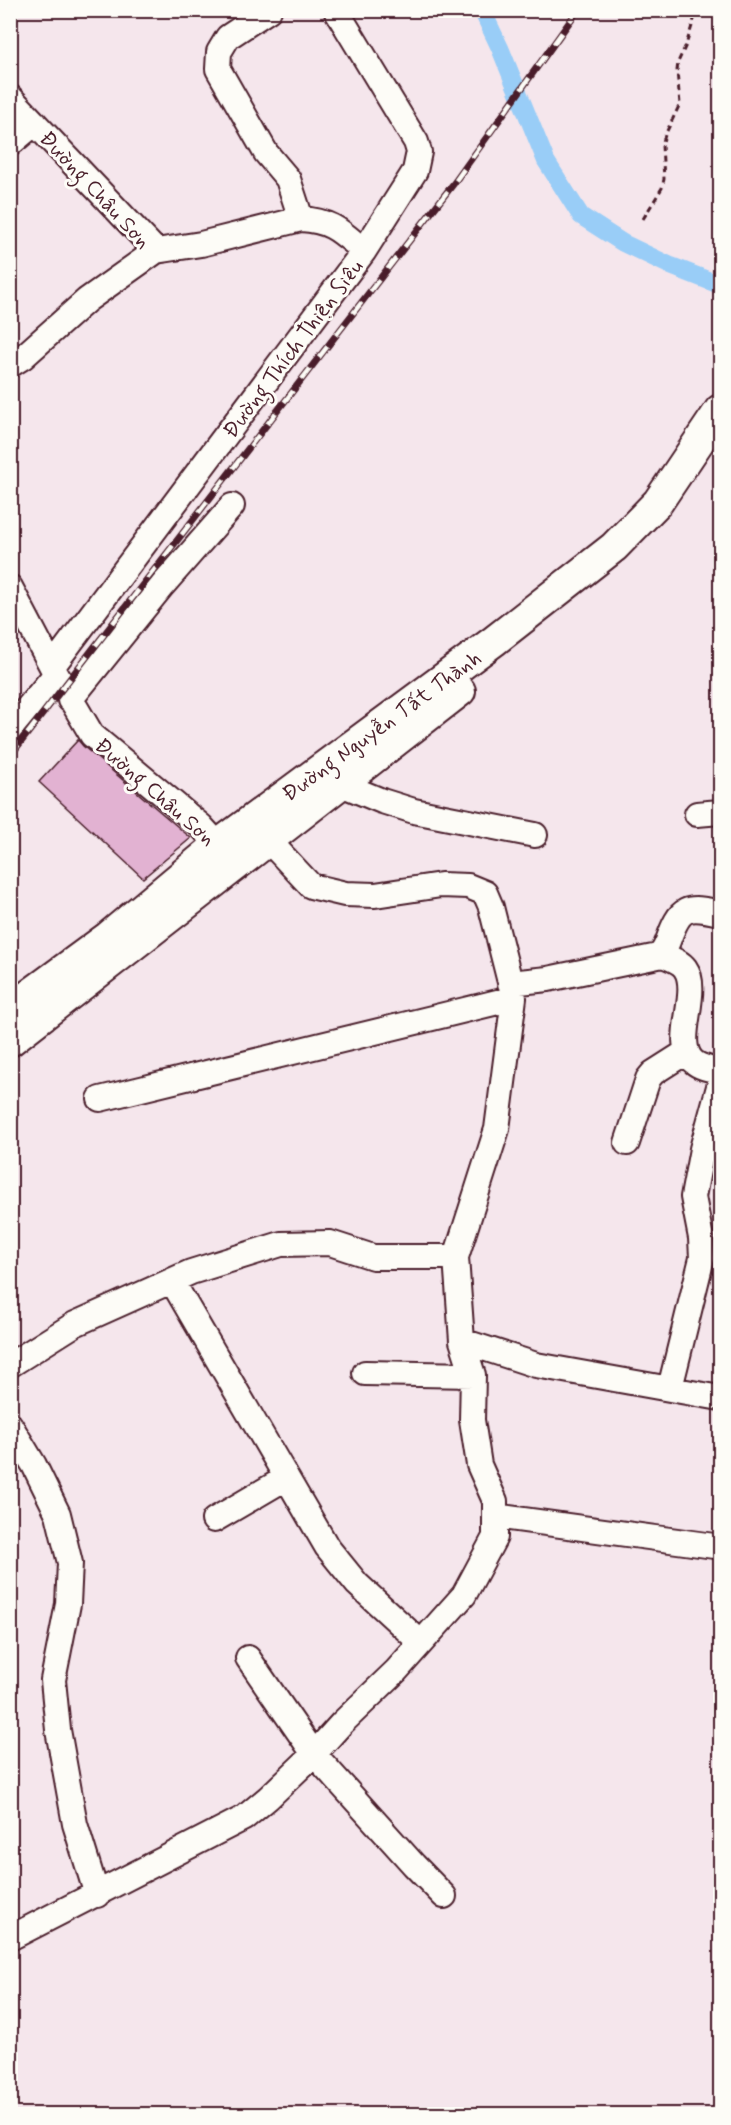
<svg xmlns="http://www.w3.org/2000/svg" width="731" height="2125" font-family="Mynerve,sans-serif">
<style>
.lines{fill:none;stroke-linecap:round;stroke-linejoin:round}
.canal{stroke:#99cdf7;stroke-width:18}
.building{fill:#e2b2d2;stroke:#4a1f2b;stroke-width:1.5}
.minor-casing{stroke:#4a1f2b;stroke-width:28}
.major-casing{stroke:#4a1f2b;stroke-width:34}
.path{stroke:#4a1f2b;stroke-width:3;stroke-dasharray:6 4.5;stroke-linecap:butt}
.minor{stroke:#fdfcf7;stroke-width:24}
.major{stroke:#fdfcf7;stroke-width:30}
.rail-casing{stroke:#4a1f2b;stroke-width:7}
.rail{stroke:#fdfcf7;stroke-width:4.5;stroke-dasharray:14;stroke-linecap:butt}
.labels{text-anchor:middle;stroke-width:6;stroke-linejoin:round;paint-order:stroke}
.street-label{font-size:22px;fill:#4a1f2b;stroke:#fdfcf7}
</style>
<rect width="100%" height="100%" fill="#f5e6ec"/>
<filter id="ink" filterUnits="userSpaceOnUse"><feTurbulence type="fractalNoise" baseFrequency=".0167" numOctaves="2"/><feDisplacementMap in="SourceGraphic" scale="12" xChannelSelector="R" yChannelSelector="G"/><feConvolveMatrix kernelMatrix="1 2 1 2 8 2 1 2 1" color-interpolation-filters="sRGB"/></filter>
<g filter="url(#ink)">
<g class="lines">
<path class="canal" d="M482,10L500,48L546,161L581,216L623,243L671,266L720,285"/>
</g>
<path class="building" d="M78,740L83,746L191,838L143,878L39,782Z"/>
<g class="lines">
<defs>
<path id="minor" d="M269,10L228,37L219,52L218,69L266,153L288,179L301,219
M10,97L156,251L87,300L23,357L10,365
M10,144L35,123
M156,251L201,244L301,219C333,221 341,232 364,251
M10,587L52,667L92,735L201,826L229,857
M52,667L364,251L415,171L419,152L416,142L336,10
M70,700L162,586L232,506
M10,729L56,674
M341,784L382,801L414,811L535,835
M697,814L720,812
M661,954C669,958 680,961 685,968C702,992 671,1044 694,1062C701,1068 712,1069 720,1071
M510,983L548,979L658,956C664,952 665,948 668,941C680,907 686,905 720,913
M100,1099L514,998
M627,1143L648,1079L653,1073L686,1052
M172,1281L327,1547L357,1584L421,1643
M462,1341L536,1365L720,1398
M10,1365L75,1324L191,1272L281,1244L330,1243L373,1257H456
M365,1373L473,1375
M670,1388L702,1258L701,1238L693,1197L702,1149L720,1083
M10,1425L34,1465L58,1514L70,1563L68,1604L53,1680L58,1730L75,1824L97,1895
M495,1516L714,1546
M214,1520L286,1478
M248,1658L314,1754L414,1865L444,1896
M10,1938L244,1818L268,1798L314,1754L342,1723L396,1671L464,1595L495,1537V1501L479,1465L472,1420L473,1375L462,1341L456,1257L497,1129L514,998L491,907L485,893L468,886L441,885L375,895L345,894L311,886L268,840"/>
<path id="major" d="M10,1009L108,937L218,845L494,641L614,547L658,502L720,410
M10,1041L460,691"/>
</defs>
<use href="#minor" class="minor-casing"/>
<use href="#major" class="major-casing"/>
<path class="path" d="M643,219L662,188L664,179L662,145L665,135L680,104L677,71L678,62L686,45L697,10"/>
<use href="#minor" class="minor"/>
<use href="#major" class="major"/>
<defs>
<path id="rail" d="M10,756L454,183L578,10"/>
</defs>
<use href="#rail" class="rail-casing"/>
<use href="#rail" class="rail"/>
</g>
</g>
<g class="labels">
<g class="street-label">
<text transform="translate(96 189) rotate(47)" y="8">Đường Châu Sơn</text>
<text transform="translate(292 348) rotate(-53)" y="8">Đường Thích Thiện Siêu</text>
<text transform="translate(381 725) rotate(-36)" y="8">Đường Nguyễn Tất Thành</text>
<text transform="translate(156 791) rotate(41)" y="8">Đường Châu Sơn</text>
</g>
</g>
<rect width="731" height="2125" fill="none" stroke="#fdfcf7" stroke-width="36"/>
<rect x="18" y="18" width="695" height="2089" fill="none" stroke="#4a1f2b" stroke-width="2" filter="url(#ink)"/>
</svg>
